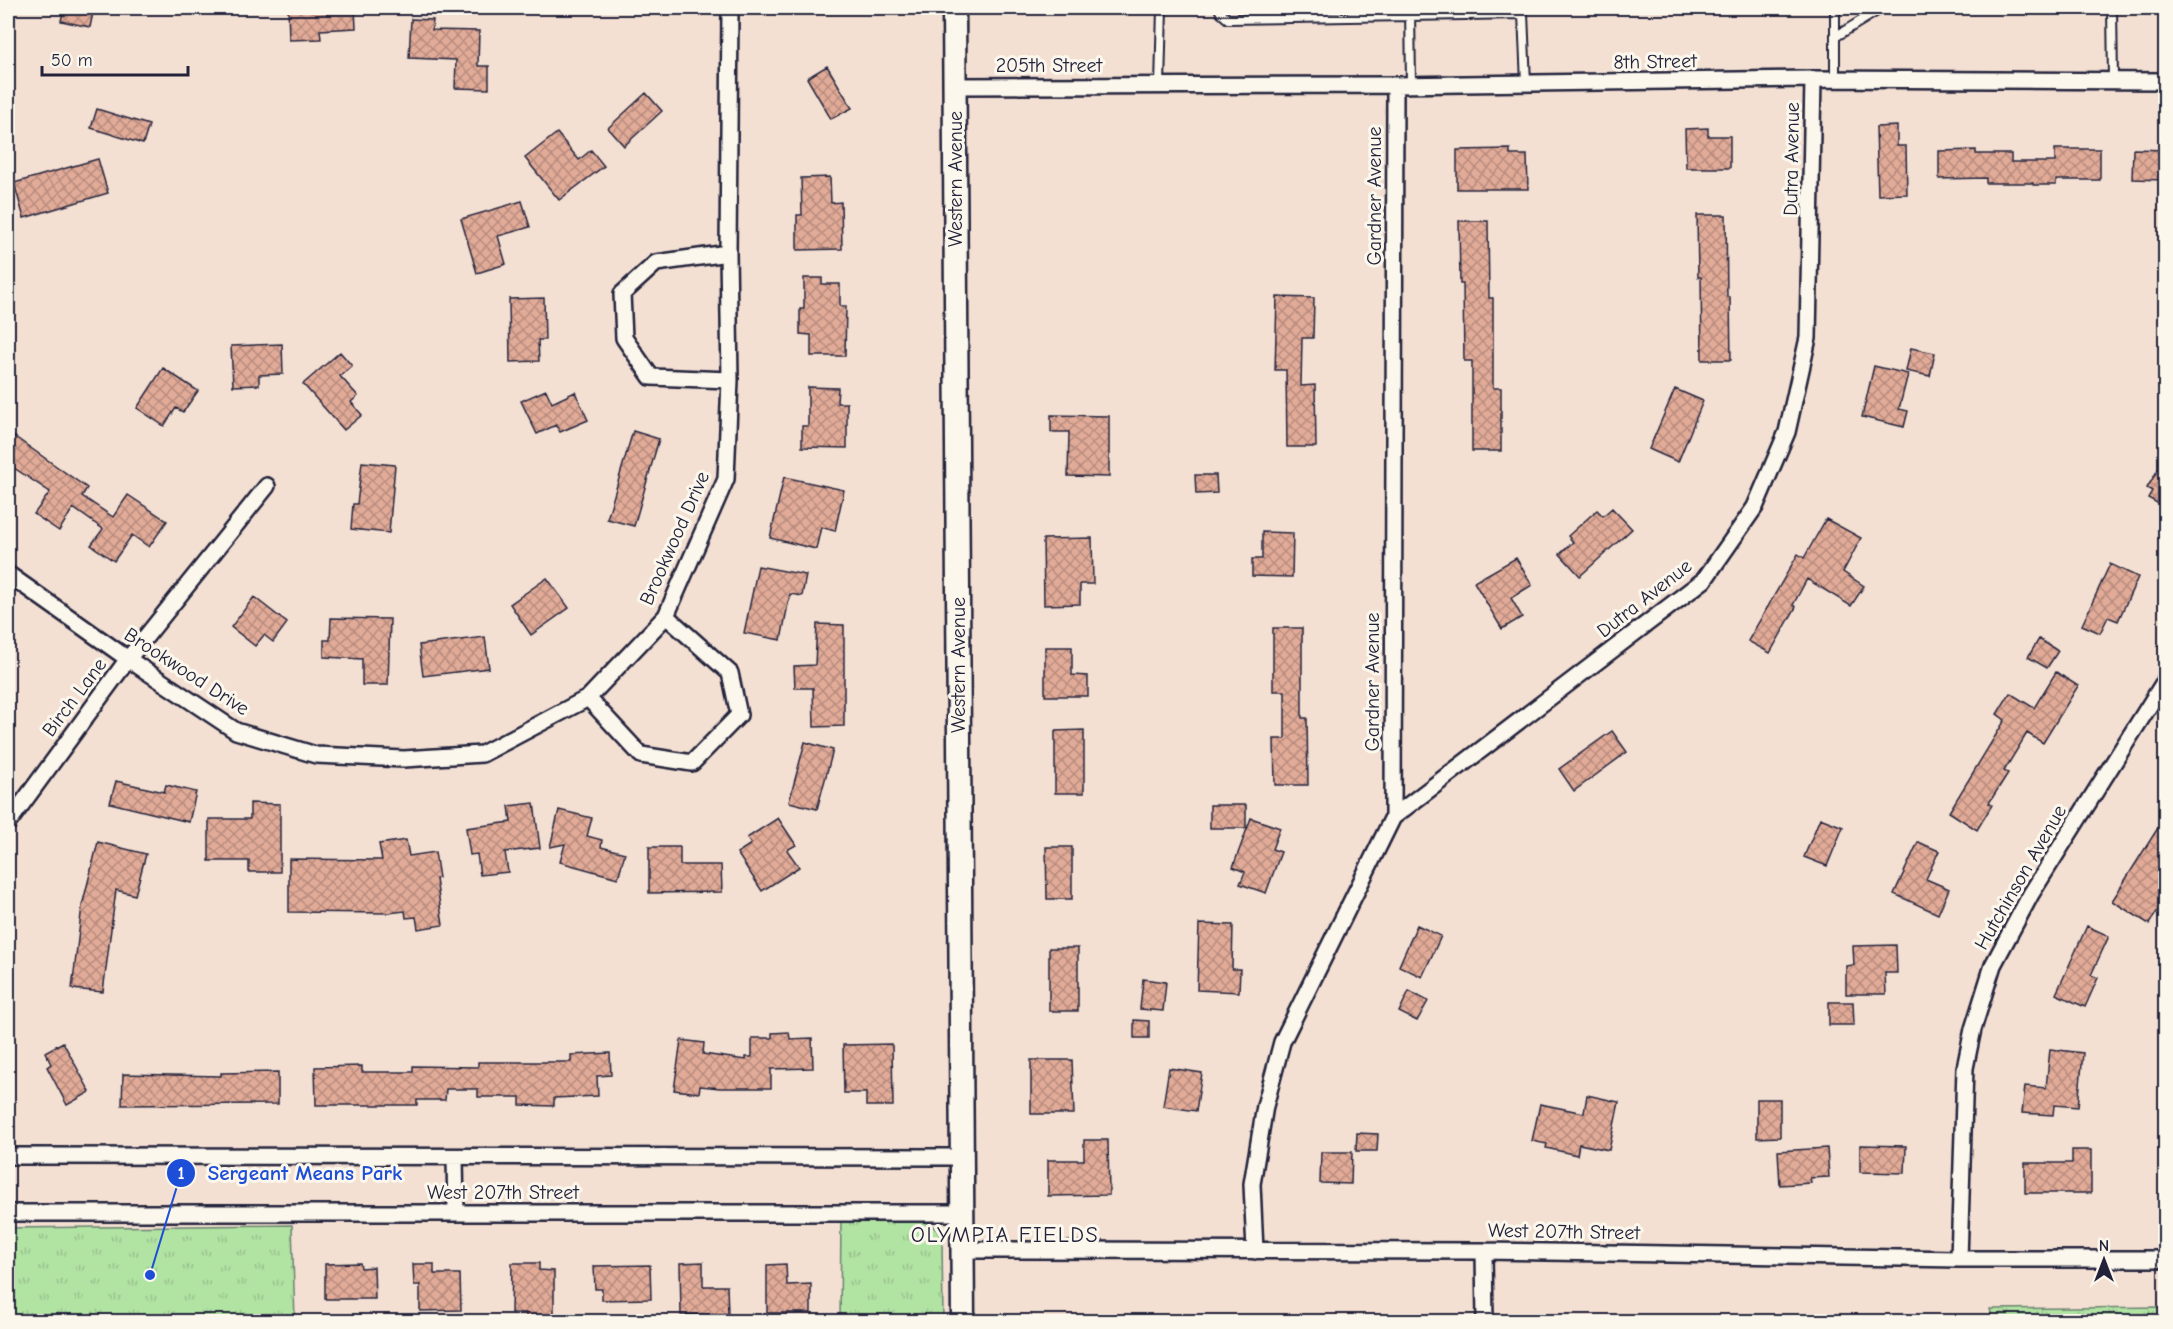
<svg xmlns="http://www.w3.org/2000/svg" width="2173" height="1329" font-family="'Comic Neue',sans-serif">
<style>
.grass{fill:url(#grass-tufts);stroke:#6a826f;stroke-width:1.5}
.building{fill:url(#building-cross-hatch);stroke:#22223b;stroke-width:1.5}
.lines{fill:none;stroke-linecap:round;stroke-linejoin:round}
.service-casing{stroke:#22223b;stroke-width:12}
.minor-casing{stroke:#22223b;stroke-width:20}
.secondary-casing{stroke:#22223b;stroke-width:27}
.service{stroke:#fbf7ec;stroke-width:8}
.minor{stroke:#fbf7ec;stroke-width:15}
.secondary{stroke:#fbf7ec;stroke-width:22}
.labels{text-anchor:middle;stroke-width:6;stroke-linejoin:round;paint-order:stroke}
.street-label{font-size:20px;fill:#22223b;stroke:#fbf7ec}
.quarter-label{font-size:22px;letter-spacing:1.5px;fill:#22223b;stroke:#fbf7ec}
.leader{fill:none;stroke:#1d4ed8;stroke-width:2}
.callout-dot{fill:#1d4ed8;stroke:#fbf7ec;stroke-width:2}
.mark-label{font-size:18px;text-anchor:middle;font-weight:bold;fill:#fff}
.callout-label{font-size:21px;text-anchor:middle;font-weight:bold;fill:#1d4ed8;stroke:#fbf7ec;stroke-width:6;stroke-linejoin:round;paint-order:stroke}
</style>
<defs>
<pattern id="grass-tufts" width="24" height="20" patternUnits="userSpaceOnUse" patternTransform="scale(1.5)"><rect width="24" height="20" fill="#b1e3a3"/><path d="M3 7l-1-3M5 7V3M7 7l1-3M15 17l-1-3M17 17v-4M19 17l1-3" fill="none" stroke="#98c28d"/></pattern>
<pattern id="building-cross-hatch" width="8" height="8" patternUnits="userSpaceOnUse" patternTransform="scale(1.5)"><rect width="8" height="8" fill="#e2ab98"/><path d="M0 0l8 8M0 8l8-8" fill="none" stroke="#b78b7d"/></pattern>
</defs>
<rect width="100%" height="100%" fill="#f4e0d3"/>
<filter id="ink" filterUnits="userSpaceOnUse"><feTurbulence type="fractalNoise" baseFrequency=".0167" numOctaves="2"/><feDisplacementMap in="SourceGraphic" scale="12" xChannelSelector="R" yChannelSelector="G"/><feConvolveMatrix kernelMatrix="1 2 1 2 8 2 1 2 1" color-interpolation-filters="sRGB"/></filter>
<g filter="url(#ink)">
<path class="grass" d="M841,1218L919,1219L934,1226L942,1238L943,1321L840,1322Z
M292,1225L295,1321H8V1228Z
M2165,1307V1322L1993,1321L1990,1309Z"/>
<path class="building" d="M64,8H94L90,27L61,21Z
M288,8H355L356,28L320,30L321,39L289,40Z
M411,19L433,20L432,30L479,31L478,66H489V89L455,88L456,60L409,58Z
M827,66L852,108L831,119L807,78Z
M646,93L662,111L624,146L608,128Z
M97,109L149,125L143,144L91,128Z
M1897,126V146H1906L1907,194L1878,195L1876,127Z
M1708,128V136H1730V168H1686L1685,129Z
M557,133L579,160L591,150L604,166L559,200L525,158Z
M1510,149V155H1527L1528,189H1457V150Z
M2055,149H2100V180H2056V185H2033V183H1986V178L1939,179V151L1976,150V154H2011V162H2055Z
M2133,149L2166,150V180L2132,179Z
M98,159L108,193L24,218L14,183Z
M830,177L831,203L841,202L842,249L797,250V215H802L801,178Z
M522,201L530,227L498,236L506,264L477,273L461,219Z
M1697,215H1726L1727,297H1730L1731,360H1702L1701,277H1698Z
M1459,221H1488L1489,298H1493V388H1501V451H1472V361H1464L1463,284H1460Z
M804,278H822V284H840V306H846L845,356H811V335L800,334V309H804Z
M1277,297L1314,298L1313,338H1302L1301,386L1315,385L1316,447H1287L1286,370H1275Z
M544,298L545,340H538L539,361L510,362L509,299Z
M282,344L283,374L259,375V385L233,386L231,346Z
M1911,348L1935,353L1930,376L1906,371Z
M340,352L352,366L340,376L358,396L351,402L362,415L344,430L303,384Z
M1874,366L1908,374L1899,409L1908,411L1904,427L1862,417Z
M163,368L198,391L183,412L176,408L164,426L137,408Z
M808,387L838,388L837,403H847V448L802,447V426H808Z
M1675,389L1703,401L1678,462L1649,449Z
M546,390L552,403L575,392L588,420L560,432L556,425L537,434L521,401Z
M1051,415L1109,416V477L1068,476L1069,432H1051Z
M633,431L659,439L634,526L607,519Z
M8,432L87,488L82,496L113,517L128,495L167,521L149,547L132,535L114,561L91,545L103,529L73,508L59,531L34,514L50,492L11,466L8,471Z
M2166,456V508L2148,498L2152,491L2147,488Z
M362,462L395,465L389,533L351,529L353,504H357Z
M1195,475H1216L1217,493L1196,494Z
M784,477L844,490L835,531L821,527L816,549L770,538Z
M1612,508L1632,529L1580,576L1560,554L1573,542L1568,536L1597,510L1603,516Z
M1826,519L1861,538L1843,572L1864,586L1851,606L1807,579L1793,605L1796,607L1770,653L1748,641L1798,554L1804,558Z
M1262,532L1293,533L1292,577L1252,576V559H1262Z
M1092,538L1093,584H1080V604L1044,605L1043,539Z
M1516,558L1532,585L1511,598L1522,617L1502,629L1474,582Z
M2110,564L2138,577L2118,621L2108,617L2100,633L2082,625Z
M758,566L806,575L802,596L790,594L781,640L744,633Z
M547,578L569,608L531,635L510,604Z
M254,597L287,623L273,642L264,635L255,646L231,627Z
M331,618L390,619L388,685H362V659L324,657V640H330Z
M817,624L844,625V726L814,727L813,688H795L794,666L815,665Z
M1273,628H1302V718H1307L1308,785H1275L1274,739H1285V691H1273Z
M485,637L489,668L423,676L419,645Z
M2039,639L2058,651L2047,668L2028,657Z
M1045,647H1072V675L1088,676V696H1045Z
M2056,672L2078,686L2043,743L2027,733L2004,771L2008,773L1989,803L1992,805L1977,830L1949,812L2005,720L1997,714L2010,693L2034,708Z
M1084,730V793H1055V731Z
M1612,731L1627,752L1574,791L1559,769Z
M805,742L833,750L817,809L789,802Z
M116,781L164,792L166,785L196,792L189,822L110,803Z
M250,803L280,804V872H249V861H209V819H250Z
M534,803L540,848L505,852L508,872L480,875L477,854L470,855L466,828L511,822L509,806Z
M1210,805H1246V828H1210Z
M559,810L592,818L587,836L602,840L601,847L625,853L618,878L560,862L565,844L550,847Z
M2166,815V898L2149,924L2112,901Z
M778,818L796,845L787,850L799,867L762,891L737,853L751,844L747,838Z
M1251,818L1280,828L1272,849L1281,852L1266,893L1240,884L1245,872L1233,867Z
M1820,818L1843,827L1827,866L1804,857Z
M406,840L409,856L435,852L439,878L436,879L443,925L418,929L416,917L406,918L405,911L388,913L289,912V859L382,860L379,844Z
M98,842L146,854L135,895L116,890L103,992L72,989L82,906Z
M1918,842L1939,851L1926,879L1949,889L1938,914L1894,894Z
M649,847H680V865H721L722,892L649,893Z
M1046,847H1072V899H1047Z
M1199,924L1233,925L1232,969H1240L1239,992L1197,990Z
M1417,925L1441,936L1422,977L1399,966Z
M2087,926L2109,936L2091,975L2098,978L2085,1007L2056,994Z
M1896,945L1897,973H1885L1886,994H1846V966L1854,965L1853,946Z
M1049,948H1078V1011H1049Z
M1143,979L1166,982L1163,1011L1140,1009Z
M1409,991L1428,1001L1417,1021L1399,1012Z
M1829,1002H1853L1854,1025H1829Z
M1134,1020L1149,1021V1038H1134Z
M789,1032L790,1039L812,1038L813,1068L771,1069V1088H720L700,1086L699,1093L674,1090L681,1040L704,1043L703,1054L746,1060V1057H752V1038H772V1033Z
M63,1042L90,1092L67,1105L47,1067L51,1064L45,1052Z
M892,1044L893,1106H866V1093H844L843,1045Z
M2050,1049L2083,1053L2078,1107L2054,1105L2053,1115L2022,1113L2025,1086L2046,1088Z
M610,1053L611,1075L597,1076L598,1096L554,1098V1106L520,1105V1097H478V1089H446L445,1100H417V1105H316L315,1067L362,1066V1072H413V1066L478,1067V1062H571V1055Z
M1031,1060H1072L1074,1114H1031Z
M1169,1068L1202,1073L1196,1111L1163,1106Z
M278,1072V1104L122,1105L123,1074L221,1076V1073Z
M1587,1095L1619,1102L1609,1150L1579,1144L1577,1155L1546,1148L1547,1144L1532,1141L1540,1104L1584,1113Z
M1757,1099H1780V1137L1757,1138Z
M1357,1133L1378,1134L1377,1151H1356Z
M1084,1140H1108L1109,1195L1048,1196V1160H1084Z
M1860,1145L1906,1146L1905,1173L1860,1172Z
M1827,1148L1829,1177L1810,1178L1811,1183L1780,1185L1778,1151Z
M2072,1150H2091V1193H2025V1163H2072Z
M1321,1152H1352L1351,1184L1320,1183Z
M703,1262V1286H727L728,1314L681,1315L680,1263Z
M360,1263L361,1268L374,1267L375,1299H325V1264Z
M512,1263H539V1270L554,1271V1322H526V1313H511Z
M413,1264H434V1274H460L461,1310L420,1311V1285H414Z
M786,1264L787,1285L811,1284V1313H767V1265Z
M650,1265L651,1299L602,1300V1289H595L594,1266Z"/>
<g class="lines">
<defs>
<path id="service" d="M1219,8L1221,13L1228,19L1523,14L1526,83
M1410,8L1411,84
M2112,8L2113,81
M1835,37L1882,8
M1835,80V8
M1160,86L1162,8"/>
<path id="minor" d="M954,86L1395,85L1813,79L2166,81
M728,253L656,263L622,294L624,338L651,377L730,380
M8,574L128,659L236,731L316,755L404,759L482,754L588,698L666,616L726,479L730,380L728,253L730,8
M588,698L641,755L692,763L739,715L730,673L666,616
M1393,817L1704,580L1755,507L1787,432L1808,338L1813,79
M8,823L128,659L267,486
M8,1156L962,1157
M455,1157L456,1213
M8,1213H962
M963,1250L1484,1251L1959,1259H2166
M1255,1251L1252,1184L1265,1106L1282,1042L1393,817L1395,85
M1484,1251L1485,1322
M1959,1259L1965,1068L1973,1029L1993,965L2031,894L2166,679"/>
<path id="secondary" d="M954,8L963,1322"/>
</defs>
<use href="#service" class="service-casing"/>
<use href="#minor" class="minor-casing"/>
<use href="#secondary" class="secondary-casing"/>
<use href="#service" class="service"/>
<use href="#minor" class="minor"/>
<use href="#secondary" class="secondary"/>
</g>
</g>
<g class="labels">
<g class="street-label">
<text transform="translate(1655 61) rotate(-1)" y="7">8th Street</text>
<text x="1049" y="72">205th Street</text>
<text transform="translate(1791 159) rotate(-89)" y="7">Dutra Avenue</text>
<text transform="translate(955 179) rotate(-90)" y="7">Western Avenue</text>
<text transform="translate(1374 196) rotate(-90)" y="7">Gardner Avenue</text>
<text transform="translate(674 538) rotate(-66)" y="7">Brookwood Drive</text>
<text transform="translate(1644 598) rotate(-38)" y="7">Dutra Avenue</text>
<text transform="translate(958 665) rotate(-90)" y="7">Western Avenue</text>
<text transform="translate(187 671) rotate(33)" y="7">Brookwood Drive</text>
<text transform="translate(1372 682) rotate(-90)" y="7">Gardner Avenue</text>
<text transform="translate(74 697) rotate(-53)" y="7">Birch Lane</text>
<text transform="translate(2020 877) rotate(-60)" y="7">Hutchinson Avenue</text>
<text x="503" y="1199">West 207th Street</text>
<text transform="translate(1564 1231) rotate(1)" y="7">West 207th Street</text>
</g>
<g class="quarter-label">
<text x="1005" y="1242">OLYMPIA FIELDS</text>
</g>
</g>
<path class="leader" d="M150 1275L181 1173"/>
<g class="callout-dot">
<circle cx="150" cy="1275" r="6"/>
<circle cx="181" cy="1173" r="15"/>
</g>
<g class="mark-label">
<text x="181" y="1179">1</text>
</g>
<g class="callout-label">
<text x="305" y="1180">Sergeant Means Park</text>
</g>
<rect width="2173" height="1329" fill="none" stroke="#fbf7ec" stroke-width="30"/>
<rect x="15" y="15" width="2143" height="1299" fill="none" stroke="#22223b" stroke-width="2" filter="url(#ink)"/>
<g transform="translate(2104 1260)" stroke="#fbf7ec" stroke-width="4.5" paint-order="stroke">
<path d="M0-4.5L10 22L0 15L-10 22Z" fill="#22223b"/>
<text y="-9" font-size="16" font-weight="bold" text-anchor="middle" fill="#22223b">N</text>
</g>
<path d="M42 66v9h146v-9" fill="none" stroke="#22223b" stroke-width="3"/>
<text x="51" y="66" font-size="18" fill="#22223b" stroke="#fbf7ec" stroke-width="4.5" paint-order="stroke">50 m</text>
</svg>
